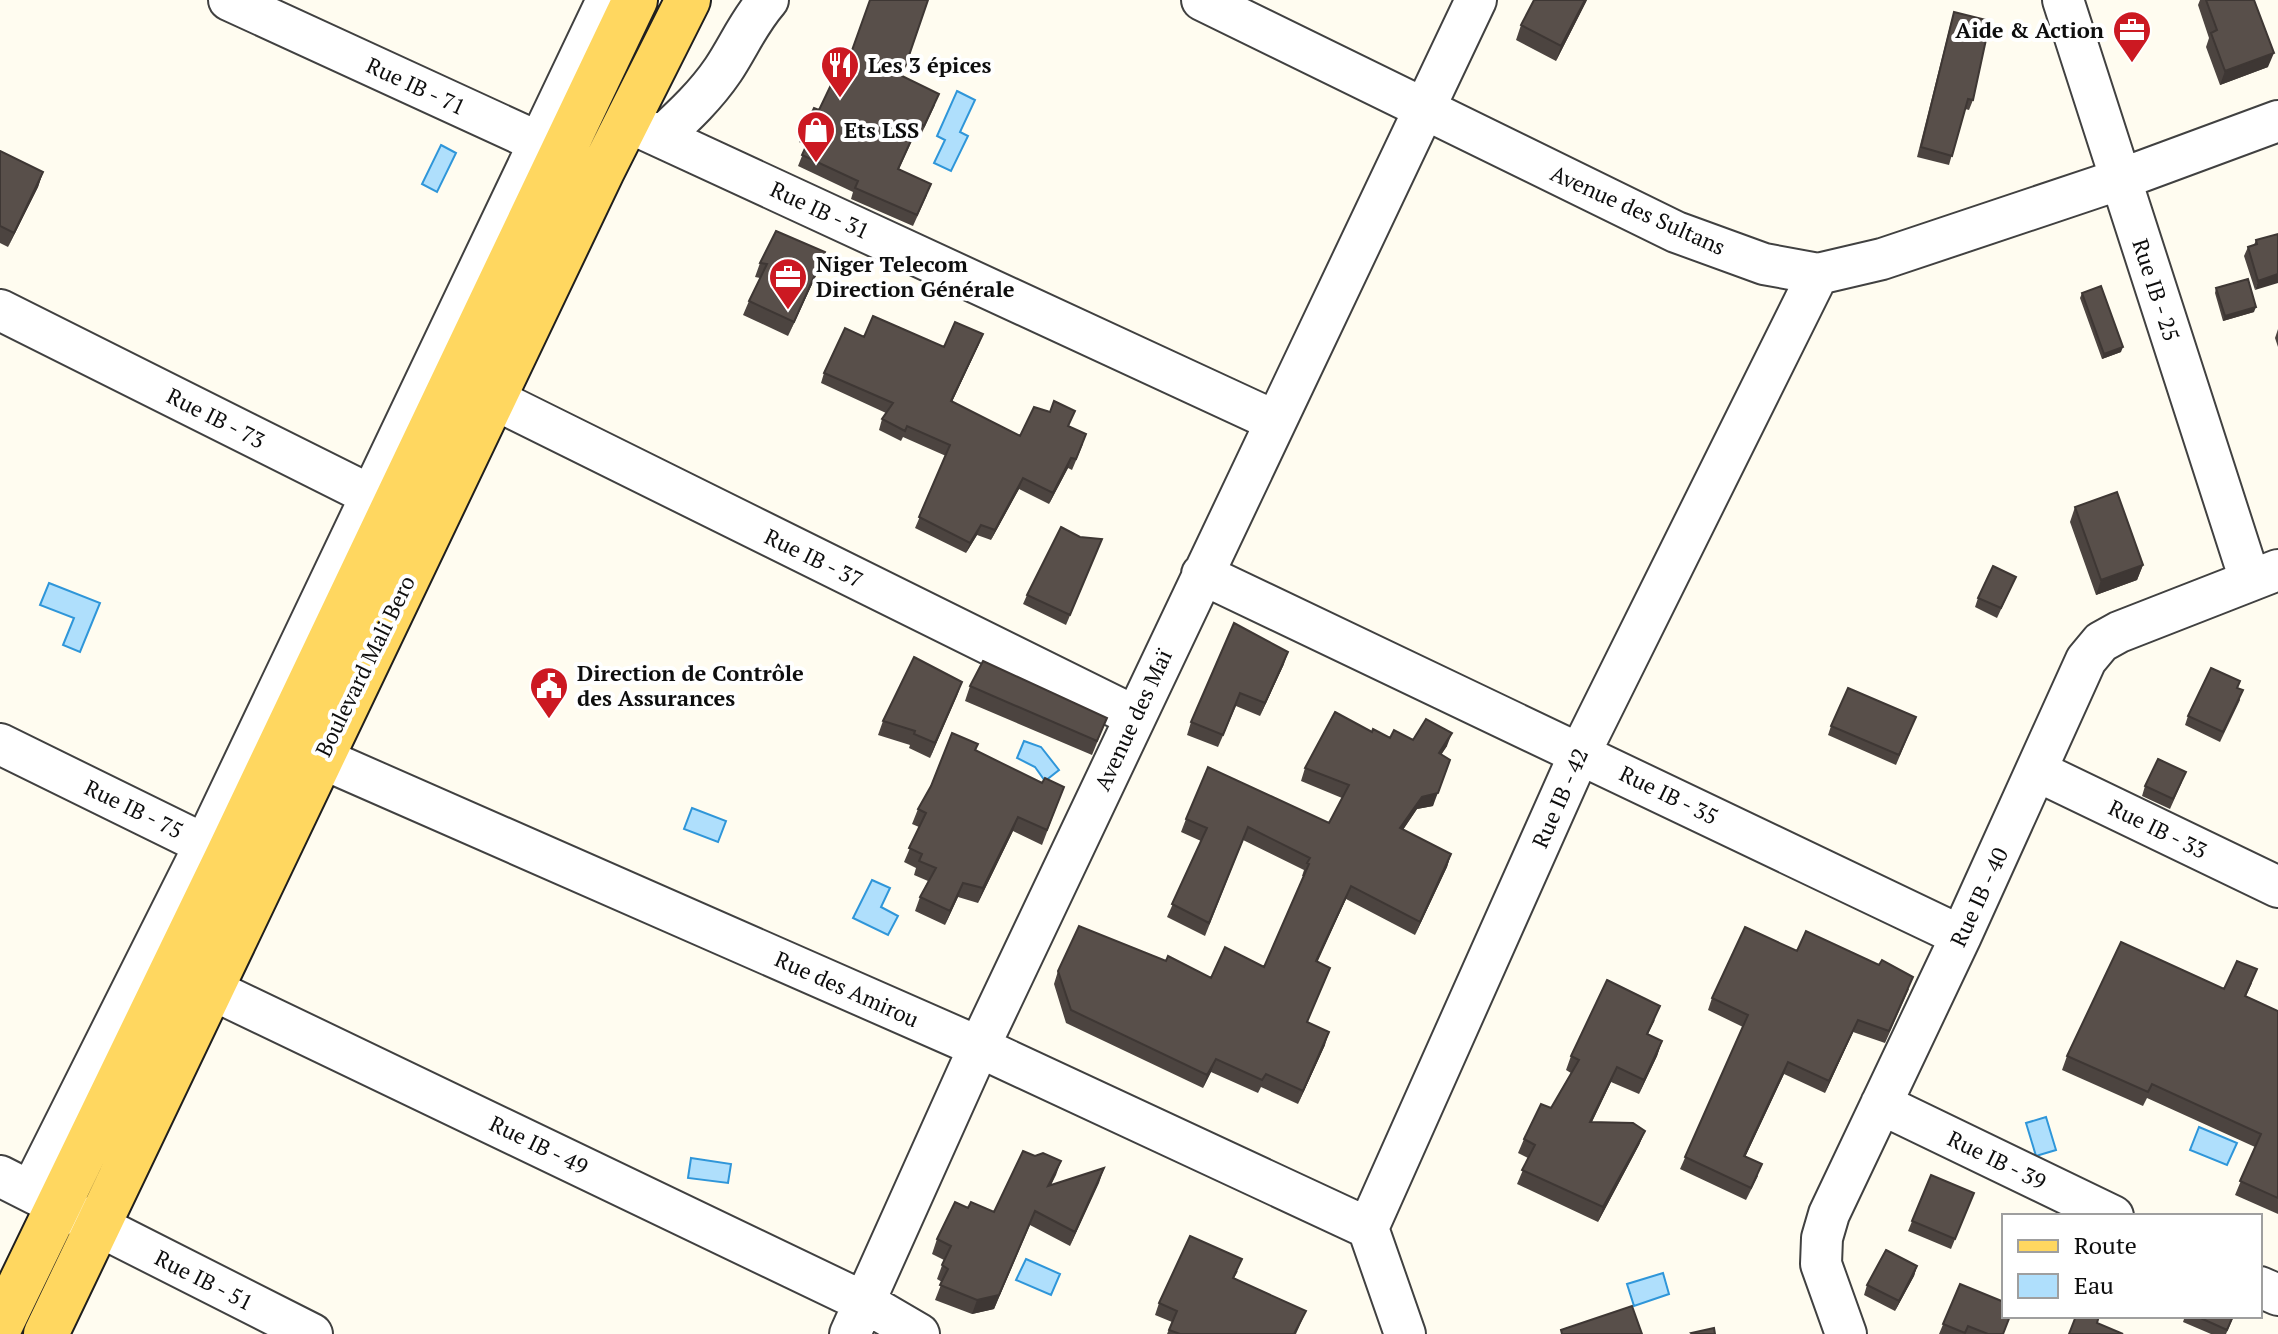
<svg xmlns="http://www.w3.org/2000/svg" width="2278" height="1334" font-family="'PT Serif',serif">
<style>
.water{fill:#afdffc;stroke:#2f96d9;stroke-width:2}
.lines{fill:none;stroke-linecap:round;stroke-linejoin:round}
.minor-casing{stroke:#414141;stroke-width:44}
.major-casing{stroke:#1f1f1f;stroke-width:48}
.minor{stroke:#fff;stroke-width:40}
.major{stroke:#ffd760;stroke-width:44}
.wall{fill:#4c4440}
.shaded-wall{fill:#3e3734}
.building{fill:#584f4a;stroke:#3e3734;stroke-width:2}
.labels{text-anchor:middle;stroke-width:8;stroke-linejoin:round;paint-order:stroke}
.poi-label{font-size:22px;font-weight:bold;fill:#0e0e0e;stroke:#fff;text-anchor:start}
.street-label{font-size:22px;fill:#0e0e0e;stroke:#fff}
</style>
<rect width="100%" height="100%" fill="#fffcf0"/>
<path class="water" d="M957,91L975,100L960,132L968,136L951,171L934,163L945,140L937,136Z
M441,145L456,153L437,192L422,184Z
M49,583L100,603L80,652L63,645L74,618L40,605Z
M1024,741L1041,747L1059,770L1045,781L1035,767L1017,758Z
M692,808L726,821L718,842L684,829Z
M872,880L890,888L881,907L898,916L888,935L853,918Z
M2046,1117L2056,1150L2036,1156L2026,1123Z
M2199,1127L2237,1143L2227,1165L2190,1150Z
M691,1158L731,1164L728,1183L688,1178Z
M1026,1259L1060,1274L1051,1295L1016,1280Z
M1663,1273L1669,1294L1634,1306L1627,1284Z"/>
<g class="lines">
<defs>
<path id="minor" d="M229,0L562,153
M1202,0L1676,232L1764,264L1818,274L1882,259L2121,179L2278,121
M2063,0L2250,580
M626,121L1275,421
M662,136C685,115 706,95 723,70C739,46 748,23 768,0
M0,310L394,507
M494,399L1134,716
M1202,574L1961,936
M0,744L226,855
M321,758L979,1047L1368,1228
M2037,771L2278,887
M211,989L866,1303L919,1334
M1881,1104L2113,1216
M0,1176L312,1334
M31,1191L205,844L607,0
M2260,1287L2278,1295
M850,1334L979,1047L1476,0
M1405,1334L1368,1228L1580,753L1818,274
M1846,1334L1821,1264L1822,1238L1829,1214L1961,936L2086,660L2101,642L2119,632L2278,570"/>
<path id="major" d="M0,1326L228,855L635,0
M46,1334L602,171L688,0"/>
</defs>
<use href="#minor" class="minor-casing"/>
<use href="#major" class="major-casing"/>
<use href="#minor" class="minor"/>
<use href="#major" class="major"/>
</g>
<path class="wall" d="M1587,0L1556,61L1516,40L1521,25Z
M2200,0H2254L2268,67L2220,85L2206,47L2209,38L2198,5Z
M1954,12L1973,100L1969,110L1965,109L1949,165L1917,157L1951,22Z
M846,67L902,76L935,105L920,137L915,134L899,169L927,195L913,226L851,199L853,192L798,166L806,146L799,142L803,131L819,110Z
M0,151L43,172L38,187L8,247L0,243Z
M2278,234L2255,290L2244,256L2248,247L2254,245L2256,240Z
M760,263L820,267L788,336L743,315L749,301L760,278L755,277Z
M2216,288L2254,312L2223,321L2215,293Z
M2082,293L2121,352L2102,359L2080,298Z
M2278,329V347L2275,338Z
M864,337L944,347L979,344L952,402L1020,436L1069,426L1083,444L1072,470L1068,468L1049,504L1019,489L991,540L977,535L966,553L915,528L946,456L903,437L901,441L879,430L882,419L886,413L821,383L824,373Z
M2075,507L2143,565L2137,580L2096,595L2070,522Z
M1098,549L1066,625L1023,604L1027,595Z
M2012,586L1997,618L1975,607L1978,598Z
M1284,664L1260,716L1236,706L1218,747L1187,735L1191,722Z
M962,682L930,758L909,748L910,745L878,735L883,721Z
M970,686L1101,733L1092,755L965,701Z
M2237,688L2240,700L2220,742L2185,725L2188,716Z
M1831,726L1912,727L1896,765L1828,735Z
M1372,732L1390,738L1447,746L1441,754L1433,806L1417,809L1403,830L1451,854L1447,867L1415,935L1346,899L1317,961L1325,981L1307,1022L1325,1045L1298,1104L1261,1087L1258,1093L1211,1072L1203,1088L1066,1023L1054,984L1058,971L1211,978L1264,967L1304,876H1302L1304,870L1243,840L1205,936L1167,917L1201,841L1181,832L1186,819L1329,823L1342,798L1301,781L1305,768Z
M975,751L1042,783L1064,787L1042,845L1013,831L978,903L958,897L945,925L915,911L920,897L928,881L914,875L916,868L904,862L919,827L912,824L918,809Z
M2182,782L2170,809L2142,796L2145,786Z
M1797,951L1909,989L1885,1043L1853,1032L1825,1093L1784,1074L1745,1157L1758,1176L1746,1200L1680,1169L1743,1027L1708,1010L1712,998Z
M2252,983L2246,996L2278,1011V1214L2235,1195L2255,1147L2147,1098L2143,1106L2062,1070L2067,1056L2224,989Z
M1655,1020L1648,1034L1662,1041L1657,1056L1639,1094L1611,1082L1592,1122L1645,1131L1639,1145L1598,1222L1517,1184L1528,1158L1518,1153L1524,1139L1551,1108L1571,1073L1566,1070L1571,1056Z
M1035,1156L1061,1161L1051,1185L1104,1168L1070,1246L1030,1225L994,1309L972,1314L935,1300L942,1282L937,1279L944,1260L932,1254L937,1239L968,1208L994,1212Z
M1931,1175L1974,1193L1951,1249L1908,1231Z
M1917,1266L1914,1276L1895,1311L1864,1295L1867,1285Z
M1238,1271L1234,1278L1306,1311L1296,1334H1167L1172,1322L1155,1315L1159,1303Z
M1960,1284L2003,1334H1939Z
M2185,1316H2234L2226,1334H2211L2183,1322Z"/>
<path class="shaded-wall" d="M1585,0H1587L1556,61L1561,46Z
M2274,53L2268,67L2220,85L2225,71Z
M43,172L38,187L8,247L14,233Z
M825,252L820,267L788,336L794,322Z
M2278,274V283L2255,290L2258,281Z
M2256,307L2254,312L2223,321L2225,316Z
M983,334L979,344L947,412L951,401Z
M2123,347L2121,352L2102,359L2104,354Z
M1071,458L1068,468L1049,504L1053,493Z
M1023,478L1019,489L991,540L995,530Z
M981,525L977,535L966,553L970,543Z
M2143,565L2137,580L2096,595L2101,580Z
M1288,652L1284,664L1260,716L1265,703Z
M962,682L957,696L930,758L935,743Z
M1452,733L1447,746L1434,766L1439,753Z
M1450,760L1433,806L1417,809L1395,841L1400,828L1422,797Z
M1018,817L1013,831L978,903L983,888Z
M1451,854L1447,867L1415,935L1420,922Z
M963,883L958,897L945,925L950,911Z
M1351,886L1346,899L1312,974L1316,961Z
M1858,1020L1853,1032L1825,1093L1829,1081Z
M1329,1032L1325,1045L1298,1104L1303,1091Z
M1662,1041L1657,1056L1639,1094L1644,1080Z
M1216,1059L1211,1072L1203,1088L1207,1075Z
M1788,1062L1784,1074L1740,1168L1744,1156Z
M1617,1067L1611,1082L1585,1136L1590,1122Z
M1645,1131L1639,1145L1598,1222L1603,1207Z
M1061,1161L1056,1175L1043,1201L1048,1186Z
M1104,1168L1099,1183L1070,1246L1075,1232Z
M1035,1211L994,1309L972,1314L977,1300Z
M1917,1266L1914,1276L1895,1311L1899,1301Z"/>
<path class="building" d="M870,0H928L902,76L939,94L924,126L919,123L898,169L931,184L917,215L855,188L858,181L802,155L811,135L803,131L814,108L819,110L841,64L846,67Z
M1534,0H1585L1561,46L1521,25Z
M2206,0H2254L2274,53L2225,71L2211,33L2217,30Z
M1954,12L1990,21L1973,100L1968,99L1952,156L1921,147Z
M0,151L43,172L14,233L0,226Z
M776,231L825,252L794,322L749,301L767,264L760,263Z
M2278,234V274L2258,281L2248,247L2257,244L2256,240Z
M2248,279L2256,307L2225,316L2216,288Z
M2101,286L2123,347L2104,354L2082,293Z
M873,316L944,347L955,322L983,334L951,401L1020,436L1034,407L1050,412L1054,401L1075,411L1068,426L1086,434L1076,459L1071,458L1053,493L1023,478L995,530L981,525L970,543L919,517L950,445L907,426L905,431L882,419L893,403L824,373L845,328L864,337Z
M2117,492L2143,565L2101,580L2075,507Z
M1061,527L1080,537L1102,539L1070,615L1027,595Z
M1993,566L2016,577L2001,608L1978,598Z
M1234,623L1288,652L1265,703L1240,693L1223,735L1191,722Z
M914,657L962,682L935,743L914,734L915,731L883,721Z
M983,661L1107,718L1097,741L970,686Z
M2211,668L2240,681L2237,688L2243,690L2223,732L2188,716Z
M1848,688L1916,717L1899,755L1831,726Z
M1335,712L1372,732L1373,729L1390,738L1394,730L1413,740L1426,719L1452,733L1439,753L1450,760L1438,793L1422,797L1400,828L1451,854L1420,922L1351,886L1316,961L1330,968L1307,1022L1329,1032L1303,1091L1266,1074L1262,1080L1216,1059L1207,1075L1071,1010L1058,971L1079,926L1166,961L1168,956L1211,978L1225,947L1264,967L1309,864L1307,863L1310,858L1248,827L1209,923L1172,904L1207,828L1186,819L1208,767L1329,823L1349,785L1305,768Z
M952,733L978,744L975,750L1042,783L1045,778L1064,787L1047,830L1018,817L983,888L963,883L950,911L920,897L936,868L919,861L922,854L909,848L926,813L918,809L931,786Z
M2158,759L2186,772L2173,799L2145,786Z
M1745,927L1797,951L1806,931L1879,965L1882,960L1913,977L1889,1031L1858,1020L1829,1081L1788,1062L1744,1156L1762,1164L1751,1188L1685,1157L1748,1015L1712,998Z
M2121,942L2224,989L2237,961L2257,969L2245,996L2278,1011V1198L2240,1181L2261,1134L2152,1084L2148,1092L2067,1056Z
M1607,980L1660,1006L1647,1034L1662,1041L1644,1080L1617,1067L1590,1122L1633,1123L1645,1131L1603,1207L1522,1170L1535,1145L1524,1139L1541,1104L1551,1108L1579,1060L1571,1056Z
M1023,1151L1035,1156L1043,1153L1061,1161L1048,1186L1104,1168L1075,1232L1035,1211L999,1295L977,1300L940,1285L948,1269L942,1265L951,1246L937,1239L955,1202L968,1208L971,1202L994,1212Z
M1931,1175L1974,1193L1955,1239L1912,1221Z
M1190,1236L1242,1259L1233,1278L1306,1311L1294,1334H1180L1169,1330L1177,1311L1159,1303Z
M1886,1250L1917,1266L1899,1301L1867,1285Z
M1960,1284L2004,1302V1316H2010L2003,1334H1988L1968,1326L1965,1333L1943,1324Z
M1632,1306L1642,1334H1562L1561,1330Z
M2076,1316H2099L2097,1323L2123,1334H2069Z
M2196,1316H2233L2227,1330Z
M1714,1328L1715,1334H1692L1691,1333Z"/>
<defs>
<symbol id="office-pin" viewBox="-11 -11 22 30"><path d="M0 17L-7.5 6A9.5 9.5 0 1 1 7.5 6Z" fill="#cc1922" stroke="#fff"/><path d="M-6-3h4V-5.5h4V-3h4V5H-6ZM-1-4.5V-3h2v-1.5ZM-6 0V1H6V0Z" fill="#fff"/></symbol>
<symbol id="restaurant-pin" viewBox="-11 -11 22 30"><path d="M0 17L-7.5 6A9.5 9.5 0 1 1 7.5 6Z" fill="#cc1922" stroke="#fff"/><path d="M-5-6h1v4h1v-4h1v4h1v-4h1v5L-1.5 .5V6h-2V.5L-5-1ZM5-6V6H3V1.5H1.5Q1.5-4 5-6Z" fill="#fff"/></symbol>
<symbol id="shop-pin" viewBox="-11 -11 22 30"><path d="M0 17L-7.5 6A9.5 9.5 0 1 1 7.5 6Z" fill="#cc1922" stroke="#fff"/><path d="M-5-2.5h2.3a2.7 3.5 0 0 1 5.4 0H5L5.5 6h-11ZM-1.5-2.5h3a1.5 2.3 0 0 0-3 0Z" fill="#fff"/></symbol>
<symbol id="civic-pin" viewBox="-11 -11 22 30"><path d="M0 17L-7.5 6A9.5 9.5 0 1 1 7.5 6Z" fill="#cc1922" stroke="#fff"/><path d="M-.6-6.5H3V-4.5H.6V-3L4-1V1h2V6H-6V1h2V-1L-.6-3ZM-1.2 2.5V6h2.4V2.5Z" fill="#fff"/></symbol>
</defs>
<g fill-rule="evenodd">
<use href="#office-pin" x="2110" y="8" width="44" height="60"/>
<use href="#restaurant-pin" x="818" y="43" width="44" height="60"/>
<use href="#shop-pin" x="794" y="108" width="44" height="60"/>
<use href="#office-pin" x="766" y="255" width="44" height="60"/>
<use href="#civic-pin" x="527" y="664" width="44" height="60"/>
</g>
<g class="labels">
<g class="poi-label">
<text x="2104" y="38" text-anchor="end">Aide &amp; Action</text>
<text x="868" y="73">Les 3 épices</text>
<text x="844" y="138">Ets LSS</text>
<text x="816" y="272">Niger Telecom<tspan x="816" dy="25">Direction Générale</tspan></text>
<text x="577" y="681">Direction de Contrôle<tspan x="577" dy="25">des Assurances</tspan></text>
</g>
<g class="street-label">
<text transform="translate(416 86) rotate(25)" y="8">Rue IB - 71</text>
<text transform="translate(820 210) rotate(25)" y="8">Rue IB - 31</text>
<text transform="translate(1638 210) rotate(24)" y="8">Avenue des Sultans</text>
<text transform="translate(2156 290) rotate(72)" y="8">Rue IB - 25</text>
<text transform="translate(216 418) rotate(27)" y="8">Rue IB - 73</text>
<text transform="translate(814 558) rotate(26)" y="8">Rue IB - 37</text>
<text transform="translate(365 666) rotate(-64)" y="8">Boulevard Mali Bero</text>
<text transform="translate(1133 720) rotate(-65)" y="8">Avenue des Maï</text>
<text transform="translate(1669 795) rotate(26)" y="8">Rue IB - 35</text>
<text transform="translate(1560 798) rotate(-66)" y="8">Rue IB - 42</text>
<text transform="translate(134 809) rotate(26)" y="8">Rue IB - 75</text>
<text transform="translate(2158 829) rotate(26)" y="8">Rue IB - 33</text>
<text transform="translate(1979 897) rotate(-65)" y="8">Rue IB - 40</text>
<text transform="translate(847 989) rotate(24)" y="8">Rue des Amirou</text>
<text transform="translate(539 1145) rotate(26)" y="8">Rue IB - 49</text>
<text transform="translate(1997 1160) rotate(26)" y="8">Rue IB - 39</text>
<text transform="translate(204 1280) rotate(27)" y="8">Rue IB - 51</text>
</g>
</g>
<rect x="2002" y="1214" width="260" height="104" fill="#ffffff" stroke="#9f9f9f" stroke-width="2"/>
<rect x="2018" y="1240" width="40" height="12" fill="#ffd760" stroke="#9f9f9f" stroke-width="2"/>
<text x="2074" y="1254" font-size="24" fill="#0e0e0e">Route</text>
<rect x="2018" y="1274" width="40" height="24" fill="#afdffc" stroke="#9f9f9f" stroke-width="2"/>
<text x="2074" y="1294" font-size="24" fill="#0e0e0e">Eau</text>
</svg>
